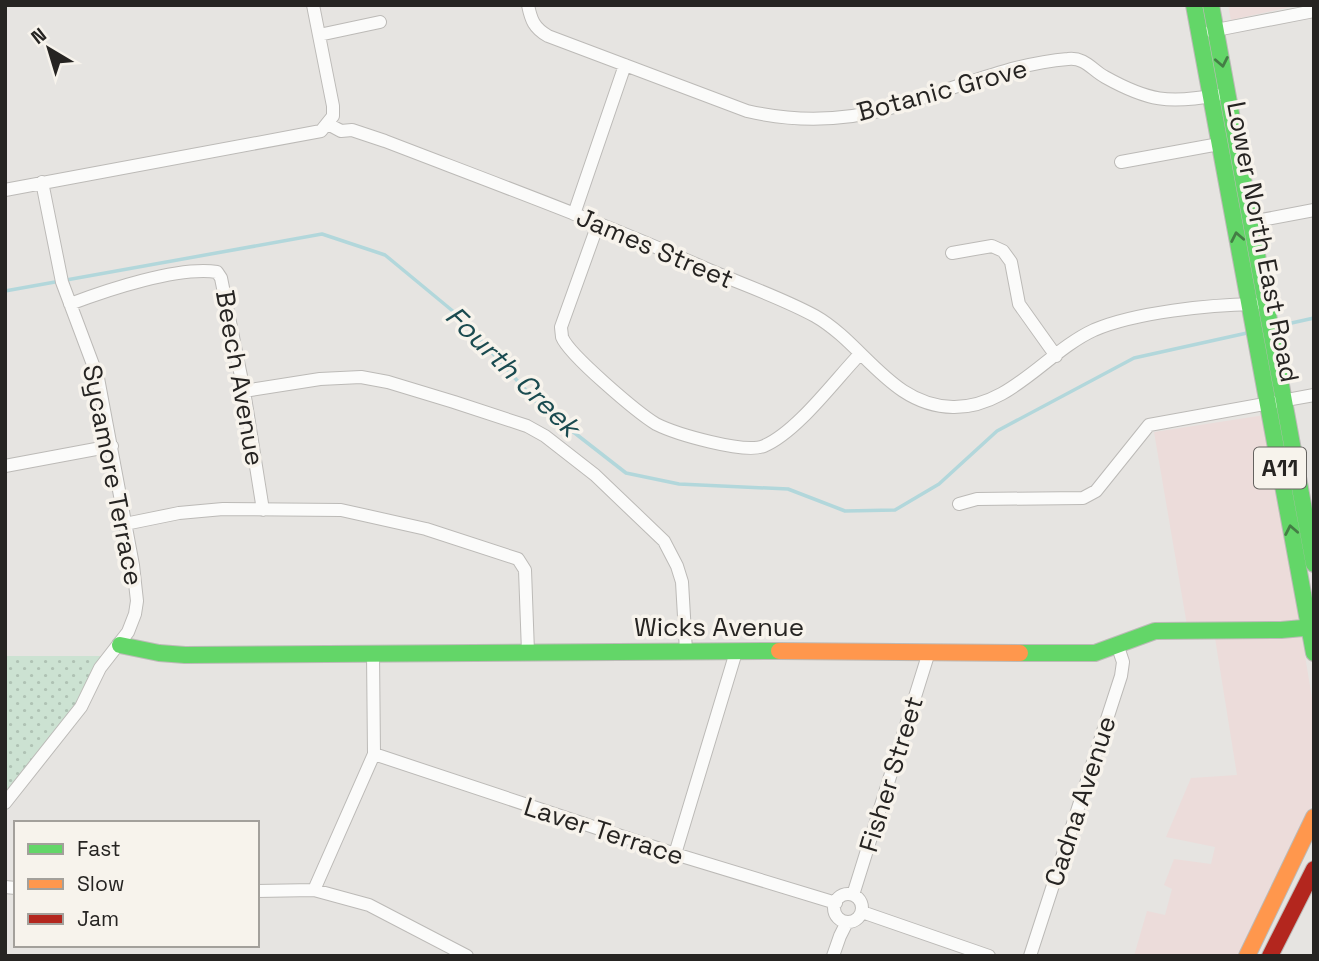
<svg xmlns="http://www.w3.org/2000/svg" width="1319" height="961" font-family="'Space Grotesk',sans-serif">
<style>
.commercial{fill:#ecdcda}
.park{fill:url(#park-dots)}
.lines{fill:none;stroke-linecap:round;stroke-linejoin:round}
.stream{stroke:#b2d7db;stroke-width:3.5}
.street-casing{stroke:#bcbab7;stroke-width:14}
.fast-casing{stroke:#bcbab7;stroke-width:18}
.slow-casing{stroke:#bcbab7;stroke-width:18}
.jam-casing{stroke:#bcbab7;stroke-width:18}
.street{stroke:#fbfbfa;stroke-width:12}
.fast{stroke:#63d668;stroke-width:16}
.slow{stroke:#ff974d;stroke-width:16}
.jam{stroke:#b3261e;stroke-width:16}
.oneway{stroke:#447d45}
.labels{text-anchor:middle;stroke-width:7;stroke-linejoin:round;paint-order:stroke}
.shield{fill:#f7f3ec;stroke:#65625f;stroke-width:2}
.shield-label{font-size:24px;font-weight:bold;fill:#262422}
.street-label{font-size:26px;fill:#262422;stroke:#f7f3ec}
.water-label{font-size:28px;font-style:italic;fill:#1a4b50;stroke:#f7f3ec}
</style>
<defs>
<pattern id="park-dots" width="8" height="8" patternUnits="userSpaceOnUse" patternTransform="scale(1.75)"><rect width="8" height="8" fill="#cce2d2"/><path d="M2 2h.1M6 6h.1" fill="none" stroke="#afc2b4" stroke-width="1.8" stroke-linecap="round"/></pattern>
</defs>
<rect width="100%" height="100%" fill="#e6e4e1"/>
<path class="commercial" d="M1228,5H1295V6L1231,20Z
M1265,415L1314,710V801L1239,956H1134L1147,911L1165,915L1172,889L1164,885L1174,859L1211,864L1215,847L1166,837L1191,778L1237,775L1215,638L1189,637L1154,432Z"/>
<path class="park" d="M5,656H108L93,682L5,806Z"/>
<g class="lines">
<path class="stream" d="M5,291L322,234L385,255L460,317L540,406L626,473L679,484L788,489L845,511L895,510L939,484L997,431L1134,358L1247,333
M1278,326L1314,318"/>
<defs>
<path id="street" d="M528,5C531,20 534,28 548,36L747,111C795,122 846,121 894,107C951,90 1008,64 1068,59C1085,57 1092,70 1105,77C1148,101 1169,104 1217,95
M1211,31L1314,11
M319,35L380,22
M328,124L341,131L352,130L385,141C494,183 603,223 709,270C744,285 782,298 815,316C864,344 891,406 953,407C1010,408 1046,352 1094,330C1136,312 1209,305 1255,304
M1121,162L1219,144
M5,190L321,131L333,116V106L313,5
M574,214L625,65
M1251,222L1314,210
M598,224L561,327C561,328 562,336 562,337C569,355 638,413 656,424C676,434 744,454 764,446C797,432 835,380 860,354
M952,253L992,246L1003,251L1011,262L1019,304L1056,356
M70,304C107,290 178,266 217,272L221,278L244,391L263,510
M244,391L320,379L361,377L388,382L454,402L527,426L545,436L595,475L664,541L677,566L682,582L686,651
M5,466L112,446
M959,504L977,499L1083,498L1096,491L1149,425L1314,395
M125,524L179,513L223,509L341,510L426,529L518,559L525,570L528,652
M374,754L675,854L836,903
M5,803L81,707L100,668L128,632L135,614L137,601L133,565L98,378L62,282L42,182
M675,854L736,652
M5,887L16,888
M314,890L374,754L373,653
M257,891L314,890L369,905L467,956
M834 908a14 14 0 1 1 28 0a14 14 0 1 1-28 0Z
M853,895L929,652
M862,912L989,956
M833,956L840,936L847,922
M1030,956L1121,676L1123,662L1118,647"/>
<path id="fast" d="M1194,5L1314,653
M1211,5L1314,564
M120,645L159,653L185,655L779,651
M1020,653H1095L1155,631L1281,630L1314,627"/>
<path id="slow" d="M779,651L1020,653
M1247,956L1314,817"/>
<path id="jam" d="M1270,956L1314,869"/>
</defs>
<use href="#street" class="street-casing"/>
<use href="#fast" class="fast-casing"/>
<use href="#slow" class="slow-casing"/>
<use href="#jam" class="jam-casing"/>
<use href="#street" class="street"/>
<use href="#fast" class="fast"/>
<use href="#slow" class="slow"/>
<use href="#jam" class="jam"/>
</g>
<defs><path id="oneway-chevron" d="M-2-3.5L2.5 0L-2 3.5" fill="none" stroke-width="1.6" stroke-linecap="round" stroke-linejoin="round" transform="scale(1.75)"/></defs>
<g class="oneway">
<use href="#oneway-chevron" transform="translate(1222 62) rotate(79)"/>
<use href="#oneway-chevron" transform="translate(1237 237) rotate(-101)"/>
<use href="#oneway-chevron" transform="translate(1291 530) rotate(-101)"/>
</g>
<g class="labels">
<rect class="shield" x="1254" y="447.5" width="52" height="41" rx="5"/>
<g class="shield-label">
<text x="1280" y="476">A11</text>
</g>
<g class="street-label">
<text transform="translate(942 90) rotate(-15)" y="9">Botanic Grove</text>
<text transform="translate(1263 242) rotate(79)" y="9">Lower North East Road</text>
<text transform="translate(655 248) rotate(23)" y="9">James Street</text>
<text transform="translate(240 378) rotate(80)" y="9">Beech Avenue</text>
<text transform="translate(113 475) rotate(79)" y="9">Sycamore Terrace</text>
<text x="719" y="636">Wicks Avenue</text>
<text transform="translate(891 774) rotate(-73)" y="9">Fisher Street</text>
<text transform="translate(1080 801) rotate(-72)" y="9">Cadna Avenue</text>
<text transform="translate(604 831) rotate(18)" y="9">Laver Terrace</text>
</g>
<g class="water-label">
<text transform="translate(513 371) rotate(44)" y="10">Fourth Creek</text>
</g>
</g>
<rect width="1319" height="961" fill="none" stroke="#262422" stroke-width="14"/>
<rect x="14" y="821" width="245" height="126" fill="#f7f3ec" stroke="#a3a09b" stroke-width="2"/>
<rect x="28" y="844" width="35" height="10" fill="#63d668" stroke="#a3a09b" stroke-width="2"/>
<text x="77" y="856" font-size="21" fill="#262422">Fast</text>
<rect x="28" y="879" width="35" height="10" fill="#ff974d" stroke="#a3a09b" stroke-width="2"/>
<text x="77" y="891" font-size="21" fill="#262422">Slow</text>
<rect x="28" y="914" width="35" height="10" fill="#b3261e" stroke="#a3a09b" stroke-width="2"/>
<text x="77" y="926" font-size="21" fill="#262422">Jam</text>
<g transform="translate(49 49) rotate(322)" stroke="#f7f3ec" stroke-width="5" paint-order="stroke">
<path d="M0-5L12 26L0 18L-12 26Z" fill="#262422"/>
<text y="-10" font-size="19" font-weight="bold" text-anchor="middle" fill="#262422">N</text>
</g>
</svg>
